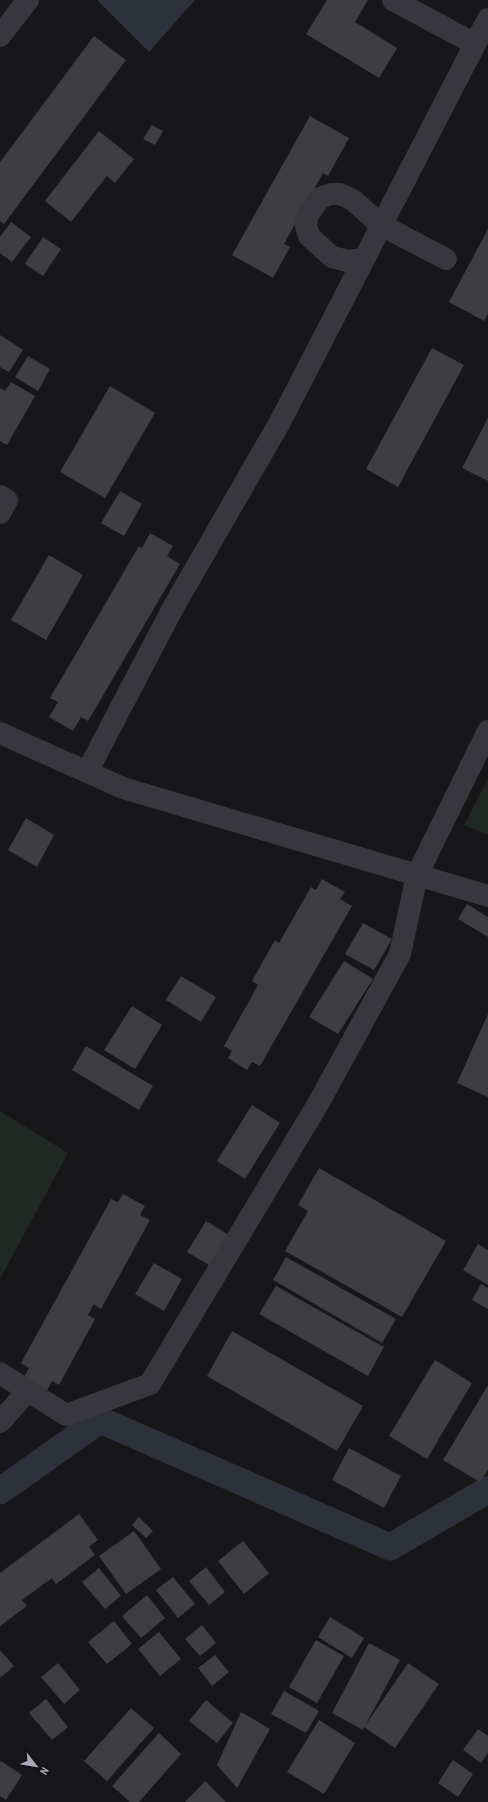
<svg xmlns="http://www.w3.org/2000/svg" width="488" height="1802" font-family="'Archivo Narrow',sans-serif">
<style>
.green{fill:#202823}
.water{fill:#2c313c}
.lines{fill:none;stroke-linecap:round;stroke-linejoin:round}
.canal{stroke:#2c313c;stroke-width:27}
.building{fill:#3e3e42}
.minor{stroke:#38373d;stroke-width:22}
</style>
<rect width="100%" height="100%" fill="#171618"/>
<path class="green" d="M488,779V835L464,825Z
M0,1111L68,1153L0,1279Z"/>
<path class="water" d="M97,0H195L149,52Z"/>
<g class="lines">
<path class="canal" d="M0,1491L100,1420L390,1547L488,1490"/>
</g>
<path class="building" d="M327,0H368L355,22L397,48L379,78L306,34Z
M94,36L126,60L4,224L0,221V162Z
M310,116L349,138L328,176L323,173L284,244L290,247L273,278L232,255Z
M152,125L163,131L155,145L143,139Z
M99,131L134,159L115,183L107,176L71,222L45,201Z
M11,222L31,237L12,262L0,253V237Z
M488,229V314L484,321L449,302Z
M43,237L61,249L43,276L25,264Z
M0,335L23,350L9,372L0,367Z
M432,348L464,365L398,487L366,469Z
M28,356L50,369L38,391L15,377Z
M11,382L35,396L7,445L0,441V388L5,391Z
M110,386L155,413L105,498L60,472Z
M488,418V481L462,468Z
M120,491L142,504L124,536L101,523Z
M150,533L173,546L167,556L180,564L88,721L81,717L73,731L49,717L58,702L50,698L139,546L142,548Z
M49,555L83,575L46,640L11,620Z
M26,818L54,835L37,867L8,850Z
M322,879L345,892L340,899L352,906L260,1066L252,1062L247,1070L228,1058L232,1051L224,1046L258,985L252,981L275,940L279,943L311,887L316,890Z
M467,904L488,917V937L458,919Z
M363,923L392,939L374,970L345,954Z
M344,961L373,979L338,1034L309,1017Z
M181,976L216,997L201,1022L166,1000Z
M132,1006L162,1025L135,1069L104,1050Z
M488,1014V1097L457,1083Z
M86,1046L153,1086L139,1110L72,1070Z
M252,1105L280,1123L245,1179L217,1161Z
M319,1168L446,1241L402,1317L285,1251L308,1211L298,1205Z
M123,1194L145,1206L140,1215L150,1220L101,1309L94,1304L88,1315L95,1319L59,1385L52,1381L45,1394L22,1381L29,1368L21,1363L111,1199L118,1202Z
M206,1221L234,1238L216,1269L187,1252Z
M478,1244L488,1250V1285L463,1270Z
M286,1257L396,1319L382,1343L273,1280Z
M154,1263L182,1279L164,1311L135,1294Z
M481,1284L488,1288V1309L472,1300Z
M276,1286L384,1347L368,1376L259,1314Z
M232,1331L363,1406L337,1451L207,1376Z
M435,1360L472,1383L427,1459L389,1436Z
M488,1385V1470L480,1482L443,1460Z
M349,1448L401,1476L384,1508L332,1480Z
M79,1514L98,1540L89,1547L95,1555L56,1584L52,1578L22,1600L27,1606L0,1626V1573Z
M139,1517L153,1531L146,1538L132,1525Z
M134,1531L161,1569L126,1594L99,1556Z
M243,1541L269,1573L244,1594L218,1561Z
M206,1567L225,1592L209,1605L189,1581Z
M99,1568L121,1596L105,1609L82,1582Z
M173,1577L195,1604L178,1618L156,1590Z
M147,1595L165,1618L141,1638L122,1616Z
M330,1617L364,1638L352,1658L318,1637Z
M114,1621L132,1644L107,1664L88,1642Z
M202,1625L216,1643L200,1656L185,1639Z
M159,1632L181,1659L160,1676L138,1649Z
M316,1640L344,1656L317,1703L289,1687Z
M369,1643L400,1660L365,1726L408,1663L439,1684L395,1748L364,1727L363,1730L332,1713Z
M0,1650L14,1666L0,1678Z
M215,1655L229,1672L212,1686L198,1668Z
M58,1663L80,1690L64,1704L41,1677Z
M284,1691L319,1711L306,1733L271,1714Z
M46,1699L68,1727L52,1740L29,1713Z
M206,1700L233,1723L217,1743L189,1721Z
M131,1708L154,1728L107,1781L84,1761Z
M241,1712L270,1729L237,1788L217,1765Z
M319,1720L355,1743L324,1794L287,1772Z
M478,1729L488,1736V1753L481,1763L463,1750Z
M159,1733L181,1754L139,1802H130L112,1786Z
M453,1760L473,1774L458,1797L438,1783Z
M1,1761L22,1775L6,1800L0,1796V1763Z
M205,1781L226,1802H185Z"/>
<g class="lines">
<path class="minor" d="M393,0L475,44
M0,36L28,0
M363,259L348,261L332,257L309,236L306,226L307,216L320,198L331,194H340L353,200L381,225L446,259
M0,496L7,500L0,513
M0,733L123,788L488,896
M87,772L174,606L280,422L488,19
M0,1373L66,1415L150,1384L318,1104L400,954L417,875L488,731
M0,1422L28,1391"/>
</g>
<g transform="translate(36 1766) rotate(121)" stroke="#121113" stroke-width="3" paint-order="stroke">
<path d="M0-3L7 15L0 10L-7 15Z" fill="#a8aab8"/>
<text y="-6" font-size="11" font-weight="bold" text-anchor="middle" fill="#a8aab8">N</text>
</g>
</svg>
